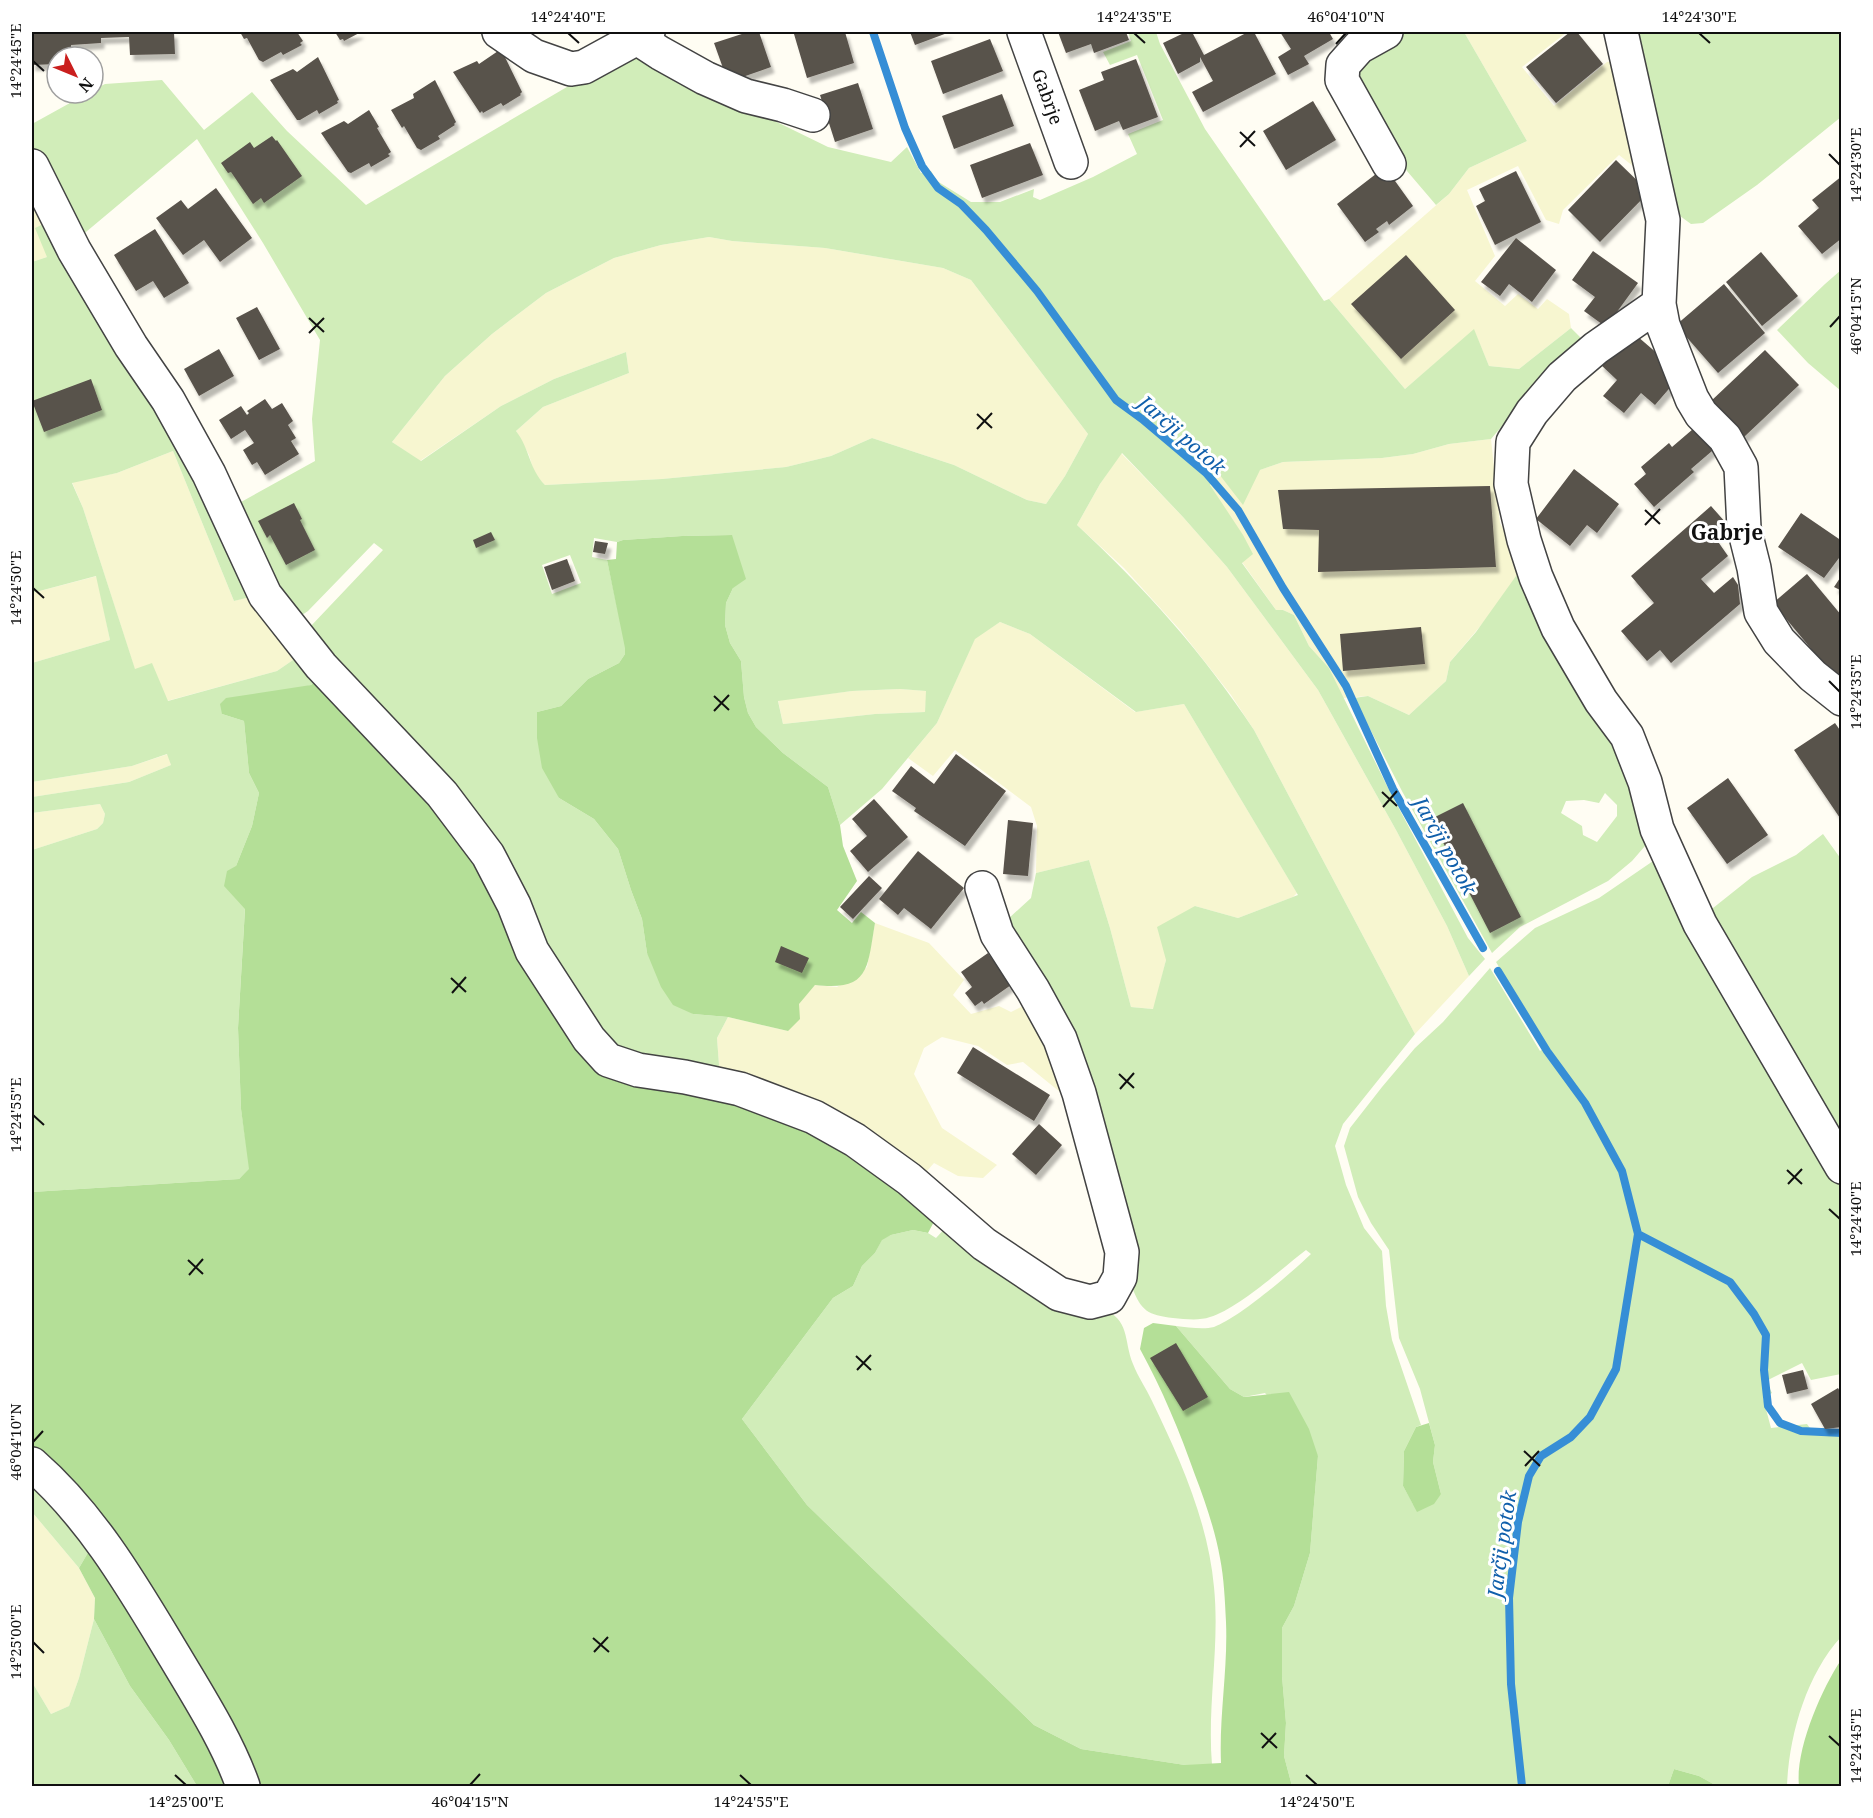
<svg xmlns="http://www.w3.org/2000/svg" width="1873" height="1818" font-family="'Noto Serif',serif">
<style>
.farmland{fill:#f7f6d0}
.green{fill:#d1edb9;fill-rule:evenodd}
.forest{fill:#b4df97}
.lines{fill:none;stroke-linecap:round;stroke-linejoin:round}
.stream{stroke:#368ed6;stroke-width:8}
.building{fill:#59524b;filter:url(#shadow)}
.minor-casing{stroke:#434343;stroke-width:36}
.minor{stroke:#fff;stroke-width:33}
.ticks{fill:none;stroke:#101010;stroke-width:2}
.labels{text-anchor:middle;stroke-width:6;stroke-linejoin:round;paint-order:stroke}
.street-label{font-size:18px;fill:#101010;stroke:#fff}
.water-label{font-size:20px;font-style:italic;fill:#105fab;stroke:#fff}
.quarter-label{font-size:21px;font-weight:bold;fill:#101010;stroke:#fff}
.neatline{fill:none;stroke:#101010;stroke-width:2}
.ticks-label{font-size:15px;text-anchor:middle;fill:#101010}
</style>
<defs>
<filter id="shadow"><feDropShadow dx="3.5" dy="6" stdDeviation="1.5" flood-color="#0004"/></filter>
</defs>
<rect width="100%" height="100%" fill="#fffdf3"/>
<path class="farmland" d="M1464,32H1567L1522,67L1554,106L1607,62L1617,60L1638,170L1619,155L1563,210L1559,224L1546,220L1518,166L1467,190L1495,256L1475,281L1505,306L1518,294L1538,309L1547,299L1569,314L1571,328L1519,369L1489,366L1474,330L1405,389L1329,299L1449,194L1469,168L1527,141Z
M32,191L48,222L47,257L32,262Z
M709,237L732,241L825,248L943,268L971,280L1088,434L1065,476L1046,504L1027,500L954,465L872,438L831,456L786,467L662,479L545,485L535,476L529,455L516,431L543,407L629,373L626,352L554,379L501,406L420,461L392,442L445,376L492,334L546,293L614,258L661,245Z
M1491,439L1500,523L1525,573L1450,662L1446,681L1409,715L1368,696L1343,698L1329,668L1309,646L1294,615L1283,610H1276L1242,562L1252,554L1210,485L1219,473L1260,470L1283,462L1382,458L1413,454L1449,444Z
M173,451L234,601L254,595L293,660L277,671L167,701L152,664L135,670L83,508L72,482L117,473Z
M1121,453L1183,517L1227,567L1318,690L1396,830L1447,926L1469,976L1415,1034L1254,730L1231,695L1180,630L1124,568L1077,525L1100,484Z
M97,576L110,640L32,663V593Z
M1000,622L1030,634L1135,712L1184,704L1297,893L1293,897L1238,918L1195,906L1166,960L1154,1009L1131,1007L1110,928L1089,860L1036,873L1037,826L1031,807L955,750L933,776L908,758L937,723L975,638Z
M900,689L927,691L925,712L875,714L783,724L778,700L852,691Z
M168,754L171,765L129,782L32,797V782L132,766Z
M100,804L105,814L103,823L97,829L32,850V813Z
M875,923L929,943L964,980L953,995L971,1014L999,1006L1011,1012L1025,1005L1068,1083L1060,1092L1023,1062L1007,1065L978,1046L942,1037L924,1048L914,1074L942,1128L997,1165L983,1178L958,1176L934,1163L920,1179L720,1078L717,1038L728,1017L788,1031L798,1004L815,985L837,987L867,967Z
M32,1512L79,1568L95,1598L94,1619L79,1678L69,1706L51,1714L32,1682Z"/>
<path class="green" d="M1128,32H1156L1160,44L1205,129L1324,301L1329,299L1405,389L1474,329L1489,366L1519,369L1571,328L1582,339L1541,380L1491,439L1449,444L1413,454L1382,458L1283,462L1260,470L1243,505L1219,474L1210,485L1243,535L1253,554L1242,563L1276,610H1283L1294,615L1309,646L1329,668L1387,786L1468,938L1485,959L1469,976L1447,926L1396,830L1318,690L1227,567L1183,517L1122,453L1100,484L1077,525C1144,587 1204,654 1254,730L1415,1034L1343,1124L1335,1146L1346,1185L1364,1228L1382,1251L1386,1306L1392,1340L1421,1425L1416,1427L1404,1451L1403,1486L1413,1504L1441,1494L1433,1462L1435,1445L1420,1389L1399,1338L1389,1250L1371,1223L1358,1197L1344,1146L1350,1128L1382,1087L1415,1048L1443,1022L1490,968L1540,1051L1547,1046L1496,962L1535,928L1599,898L1656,859L1841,1180V1374L1811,1380L1802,1363L1766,1381L1772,1393L1763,1398L1771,1428L1807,1424L1815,1435L1841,1430V1637C1806,1675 1789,1736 1787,1786H1717L1699,1776L1674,1769L1668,1786H1292L1284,1756L1286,1723L1282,1676V1628L1294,1606L1310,1553L1318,1456L1265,1393L1244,1397L1230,1389L1176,1326C1187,1327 1203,1330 1214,1327C1239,1318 1291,1273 1311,1254L1306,1250C1281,1269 1239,1308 1210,1317C1199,1321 1185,1319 1173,1318C1148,1315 1141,1311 1132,1287L1008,919L1031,898L1036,873L1089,860L1110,928L1131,1007L1153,1009L1166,960L1157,927L1195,906L1238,918L1298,895L1184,704L1136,712L1030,634L1000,622L975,639L937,723L882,789L840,825L828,787L783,753L756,727L748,713L744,697L741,661L730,643L725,625L726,603L733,588L732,535L682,536L623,540L617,542L594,538L592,557L607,560L626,648L625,654L619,663L588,679L561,706L537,712L559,798L594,819L618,849L631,890L642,919L647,953L693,1014L728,1017L717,1038L720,1078L609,1052L320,657L310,627L383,550L374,543L308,611L299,617L291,618L232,507L315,461L312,419L320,340L263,243L197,139L74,242L32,156V124L88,93H93V90L105,84L162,80L204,130L252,92L287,131L366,205L572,84L632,51L828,147L891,162L907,147L921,173L931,171L937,181L971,202H1000L1034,189L1033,197L1040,200L1093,177L1137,154L1128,134L1163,120L1137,55L1110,65L1103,52L1131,41ZM709,237L732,241L825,248L943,268L971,280L1088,434L1065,476L1046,504L1027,500L954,465L872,438L831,456L786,467L662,479L545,485C529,469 530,449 516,431L543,407L629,373L626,352L554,379L501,406L421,461L392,442L445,376L492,334L546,293L614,258L661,245ZM570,555L581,583L552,594L542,565ZM900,689L926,691L925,712L875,714L783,724L778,701L852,691Z
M1401,32H1464L1527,141L1469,168L1449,194L1436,205L1407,171L1364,104L1352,64Z
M1633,32H1841V117L1757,185L1703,223L1691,224L1669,208Z
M48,222L321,676L311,685L222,714L244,721L249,773L259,793L252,826L236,866L245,908L238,1028L241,1109L250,1169L239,1179L32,1192V850L97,829L103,823L105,814L100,804L32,813V797L129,782L171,765L167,754L132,766L32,782V663L110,640L96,576L32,593V262L47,257L35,228ZM173,451L234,601L254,596L293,660L277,671L168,701L152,663L135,669L83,508L72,483L117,473Z
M1841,270V391L1808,363L1777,330L1825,284Z
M1525,573L1627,752L1649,829L1645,846L1632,861L1608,881L1520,927L1492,953L1403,793L1354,698L1368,696L1409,715L1446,681L1450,662L1476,632L1516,576ZM1605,793L1617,805V816L1597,842L1583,835L1582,826L1561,813L1566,801L1584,800L1599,803Z
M1823,834L1841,859V1155L1703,916L1752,877L1796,855Z
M949,1224L1101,1308C1131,1320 1123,1339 1133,1364C1138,1377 1146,1388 1152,1401C1180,1459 1208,1521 1214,1587C1220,1646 1207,1706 1212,1765H1185L1081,1749L1034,1725L807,1505L742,1419L833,1298L853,1286L862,1266L875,1253L882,1239L891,1235L913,1230L928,1233L936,1238Z
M32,1474L93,1544L79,1568L32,1512Z
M94,1619L130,1686L169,1740L197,1786H32V1682L51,1714L69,1706L79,1678Z"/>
<path class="forest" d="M732,535L746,579L733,588L726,603L725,625L730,643L741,661L744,697L748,713L756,727L783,753L828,787L840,825L843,846L857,881L837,910L852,923L861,912L875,923C867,969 870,991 815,985L799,1004L800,1019L788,1031L728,1017L693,1014L673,1005L661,987L647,953L642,919L631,890L618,849L594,819L559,798L542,768L537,738V712L561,706L588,679L619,663L625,654V648L607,560L616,559L617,542L623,540L682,536Z
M321,676L433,794L591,1052L804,1118L938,1214L928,1233L913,1230L891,1235L882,1240L875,1253L862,1266L853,1286L833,1298L742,1419L807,1505L1034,1725L1081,1749L1185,1765L1221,1763C1219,1716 1228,1669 1226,1622C1225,1601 1224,1578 1220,1558C1215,1530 1205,1501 1195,1475C1180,1432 1162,1389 1140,1349L1144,1328L1153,1323L1176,1326L1230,1389L1244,1397L1289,1392L1309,1429L1318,1456L1310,1553L1294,1606L1282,1628V1676L1286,1723L1284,1756L1292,1786H250L32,1454V1192L239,1179L249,1169L241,1109L238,1028L245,909L224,886L227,871L236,866L252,826L259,793L249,773L244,721L222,714L220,704L226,698L311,685Z
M1429,1423L1435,1445L1433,1462L1441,1494L1434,1504L1417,1512L1403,1486L1404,1451L1416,1427Z
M93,1544L236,1786H197L169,1740L130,1686L94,1619L95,1598L79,1568Z
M1841,1660V1786H1799C1795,1750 1821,1690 1841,1660Z
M1674,1769L1699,1776L1717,1786H1668Z"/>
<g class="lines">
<path class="stream" d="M873,32L905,128L922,166L938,188L961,204L986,230L1037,291L1116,400L1142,419L1206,473L1238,510L1283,588L1346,686L1393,789L1483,948
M1498,971L1547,1051L1585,1103L1622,1171L1638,1234L1616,1369L1590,1417L1571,1437L1541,1456L1529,1476L1518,1522L1509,1598L1511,1684L1522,1786
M1638,1234L1730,1282L1754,1314L1766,1335L1764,1370L1768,1406L1780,1423L1801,1431L1842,1433"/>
</g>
<path class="building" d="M32,32H174L175,54L130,55L129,37L101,38V43L71,45V57H57V64L32,65Z
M240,32H297L303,41L300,43L302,45L283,55L281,52L263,62L259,60L247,38L244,39Z
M335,32H361L344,41L343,39L340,40Z
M748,32H759L771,67L728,82L714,43Z
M803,32H845L854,63L807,78L794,34Z
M910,32H950L915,45Z
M1058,32H1126L1129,40L1094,53L1091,44L1066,53Z
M1186,32H1192L1204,55L1248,32H1254L1276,74L1203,112L1192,92L1213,81L1200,57V62L1178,74L1163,43Z
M1280,32H1329L1333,39L1304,56L1309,64L1288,75L1278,57L1291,49Z
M1570,32H1577L1603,64L1556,103L1526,67Z
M990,39L1003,71L943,94L931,61Z
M501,49L522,92L520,94L521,95L503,106L501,103L483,113L482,111L480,113L453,72L477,61L479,64Z
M318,57L339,100L337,101L338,103L319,114L317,110L300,120H297L270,80L293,69L297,72Z
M1136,59L1158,117L1123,130L1119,121L1095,131L1079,90L1104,80L1101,72Z
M435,80L456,122L454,124L455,125L438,136L440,139L421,150L417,148L404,126L402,128L391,110L414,98L413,94Z
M858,83L873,129L835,142L820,95Z
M1002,94L1014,126L954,149L942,116Z
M1313,101L1336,140L1286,170L1263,131Z
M369,110L379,127L377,128L391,152L388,154L390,156L371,167L369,163L351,173L348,172L321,133L344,121L348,124Z
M272,136L276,141L277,140L302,176L264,203L261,198L253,204L231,172L228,173L221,163L250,142L254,148Z
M1030,143L1043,175L982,198L970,165Z
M1616,160L1649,192L1600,242L1568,210Z
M1385,167L1413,206L1389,225L1387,221L1376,229L1379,232L1365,242L1337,204Z
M1516,171L1541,222L1495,245L1476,206L1485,201L1479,189Z
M1842,176V238L1822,254L1798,226L1819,208L1812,200Z
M216,188L252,238L220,262L204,240L183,255L156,218L181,200L188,209Z
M155,229L189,283L164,298L153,281L136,291L114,255Z
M1516,238L1556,270L1532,302L1509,284L1500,296L1481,282Z
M1593,251L1638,283L1606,327L1584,311L1595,297L1572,280Z
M1761,252L1798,296L1762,326L1726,282Z
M1406,255L1455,310L1401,359L1351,304Z
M1724,284L1765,333L1718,373L1676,325Z
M257,307L280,349L259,360L236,318Z
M1630,330L1673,367L1674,383L1655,405L1641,393L1624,413L1603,396L1617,380L1600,364Z
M219,349L234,376L199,396L184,369Z
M1765,350L1799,385L1744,437L1710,402Z
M91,379L102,410L44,432L32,401Z
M265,399L272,409L282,403L293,421L288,425L296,438L291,441L299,454L265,475L257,462L252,465L243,450L254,443L245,430L231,439L219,420L241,406L247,415L249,413L247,411Z
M1700,423L1719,445L1691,469L1694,472L1654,507L1634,484L1646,474L1641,467L1669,443L1672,447Z
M1574,469L1619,504L1597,533L1587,525L1570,546L1536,519Z
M1490,486L1496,567L1318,572L1319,530L1283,529L1278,490Z
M294,503L302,519L300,520L315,550L286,565L270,535L267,538L258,521Z
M1711,506L1726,523L1714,536L1728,556L1701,579L1714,593L1733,577L1738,585L1740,604L1671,663L1660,650L1647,661L1621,631L1654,603L1631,576Z
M1801,513L1842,541V554L1824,578L1778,547Z
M491,532L495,540L476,548L473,540Z
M595,541L608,543L605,554L593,552Z
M567,559L575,581L552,590L544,567Z
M1807,574L1842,616V686L1773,603Z
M1842,575V591L1834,587Z
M1421,627L1425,664L1343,671L1340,634Z
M1835,723L1842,733V821L1794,750Z
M956,754L1006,791L965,846L914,811L916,808L892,791L911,766L934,784Z
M1728,778L1768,835L1727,864L1687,808Z
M874,799L908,837L868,872L850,851L867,836L852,819Z
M1463,803L1521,917L1490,933L1431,819Z
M1008,820L1033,823L1028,876L1003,874Z
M918,851L964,888L931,929L904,908L898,915L879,899Z
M869,876L882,888L853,919L840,907Z
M781,946L809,958L802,973L775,962Z
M988,953L1011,985L984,1004L982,1001L975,1006L965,993L972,987L961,972Z
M973,1047L1050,1095L1034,1121L957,1073Z
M1039,1124L1062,1145L1036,1175L1012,1154Z
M1176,1343L1208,1397L1183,1411L1150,1358Z
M1803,1370L1808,1389L1787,1394L1782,1375Z
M1838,1388L1842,1395V1427L1825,1429L1811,1404Z"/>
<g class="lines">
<defs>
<path id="minor" d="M499,32L534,56L571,69L584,67L648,32
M1024,32L1071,162
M1386,32L1359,47L1343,65L1342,80L1389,164
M1621,32L1663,220L1659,304L1663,325L1692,399L1701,414L1725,438L1741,467L1744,528L1754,568L1761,612L1779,641L1813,676L1842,699
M637,38L660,53L705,78L746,96L783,105L813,115
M32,166L74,250L131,346L168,400L209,474L265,595L321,666L442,794L488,855L514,905L532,951L589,1039L608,1060L638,1070L685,1077L740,1089L814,1117L855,1140L909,1179L984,1244L1059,1294L1090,1302L1109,1297L1120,1277L1122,1252L1079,1093L1060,1039L1033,990L997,934L982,888
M1659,304L1596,348L1562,377L1532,412L1513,442L1511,484L1524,540L1536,577L1558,628L1601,701L1627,736L1645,782L1657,829L1700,924L1842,1167
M32,1464C93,1517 134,1589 175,1657C200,1699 227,1741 243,1786"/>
</defs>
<use href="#minor" class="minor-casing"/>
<use href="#minor" class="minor"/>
</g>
<path class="ticks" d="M568,33L579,43M1134,33L1145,43M1699,33L1710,43M1336,44L1346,33M33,61L44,71M1240,132L1255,146M1240,147L1255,131M1829,154L1840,165M309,318L324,332M1830,327L1840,316M309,333L324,318M977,414L992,428M977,429L992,413M1645,510L1660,524M1645,525L1660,509M33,588L44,598M1829,681L1840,692M714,696L729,710M714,711L729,695M1382,792L1397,806M1383,807L1397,791M451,978L466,992M452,993L466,977M1119,1074L1134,1088M1120,1089L1134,1073M33,1115L44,1125M1787,1170L1802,1184M1788,1184L1802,1169M1829,1209L1840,1219M188,1260L203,1274M189,1275L203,1259M856,1356L871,1370M857,1370L871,1355M33,1442L43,1431M1524,1451L1540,1466M1525,1466L1539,1451M593,1638L609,1652M33,1642L44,1653M594,1652L608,1637M1261,1733L1277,1748M1829,1736L1840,1746M1262,1748L1276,1733M175,1775L186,1785M740,1775L751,1785M1306,1775L1317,1785M470,1785L480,1774"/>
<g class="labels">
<g class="street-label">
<text transform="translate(1047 97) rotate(70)" y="6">Gabrje</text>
</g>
<g class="water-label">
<text transform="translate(1182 435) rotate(41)" y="7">Jarčji potok</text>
<text transform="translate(1445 846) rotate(61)" y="7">Jarčji potok</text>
<text transform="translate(1502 1544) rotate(-82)" y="7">Jarčji potok</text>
</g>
<g class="quarter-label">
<text x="1727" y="540">Gabrje</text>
</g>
</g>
<rect width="1873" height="1818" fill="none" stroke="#ffffff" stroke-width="66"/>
<g transform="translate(75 75) rotate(133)"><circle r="28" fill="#ffffff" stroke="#9f9f9f" stroke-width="1.5"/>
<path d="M0-4.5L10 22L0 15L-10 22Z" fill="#ca1f1e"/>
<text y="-9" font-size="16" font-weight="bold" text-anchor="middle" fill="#101010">N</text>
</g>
<rect x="33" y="33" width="1807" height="1752" class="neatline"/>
<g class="ticks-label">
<text x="568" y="22">14°24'40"E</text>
<text x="1134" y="22">14°24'35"E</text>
<text x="1346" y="22">46°04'10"N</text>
<text x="1699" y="22">14°24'30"E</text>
<text transform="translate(16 61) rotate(-90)" y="5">14°24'45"E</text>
<text transform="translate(1856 165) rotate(-90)" y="5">14°24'30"E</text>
<text transform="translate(1856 316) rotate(-90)" y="5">46°04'15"N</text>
<text transform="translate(16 588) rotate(-90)" y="5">14°24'50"E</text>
<text transform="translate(1856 692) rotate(-90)" y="5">14°24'35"E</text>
<text transform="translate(16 1115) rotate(-90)" y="5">14°24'55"E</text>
<text transform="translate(1856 1219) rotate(-90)" y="5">14°24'40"E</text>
<text transform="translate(16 1442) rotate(-90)" y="5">46°04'10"N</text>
<text transform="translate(16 1642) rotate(-90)" y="5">14°25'00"E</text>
<text transform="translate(1856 1746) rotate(-90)" y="5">14°24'45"E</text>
<text x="186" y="1807">14°25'00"E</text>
<text x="470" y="1807">46°04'15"N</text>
<text x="751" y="1807">14°24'55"E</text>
<text x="1317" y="1807">14°24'50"E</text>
</g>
</svg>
